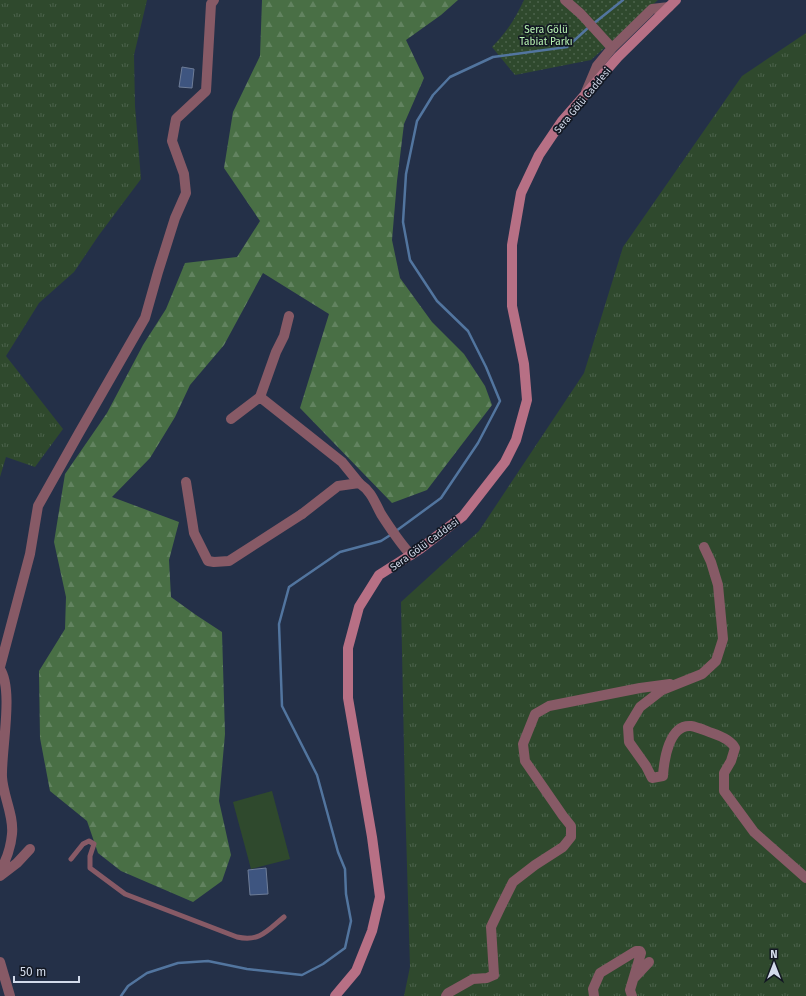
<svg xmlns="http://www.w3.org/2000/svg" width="806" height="996" font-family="'Fira Sans',sans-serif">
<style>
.grass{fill:url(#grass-tufts)}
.forest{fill:url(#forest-firs)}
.park{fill:url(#park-dots)}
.pitch{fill:#2f492d}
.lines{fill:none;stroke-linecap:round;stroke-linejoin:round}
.stream{stroke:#52759f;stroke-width:2.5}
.building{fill:#3e5580;stroke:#6e7d98}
.service{stroke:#875a66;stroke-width:5}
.minor{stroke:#875a66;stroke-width:10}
.tertiary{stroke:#875a66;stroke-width:10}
.secondary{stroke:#b77085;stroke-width:10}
.labels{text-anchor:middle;stroke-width:3.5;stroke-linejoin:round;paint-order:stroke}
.park-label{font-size:10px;fill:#baf5b3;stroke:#131823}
.street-label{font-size:10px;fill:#d3dbeb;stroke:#131823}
</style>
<defs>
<pattern id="grass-tufts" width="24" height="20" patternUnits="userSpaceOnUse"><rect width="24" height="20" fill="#2f492d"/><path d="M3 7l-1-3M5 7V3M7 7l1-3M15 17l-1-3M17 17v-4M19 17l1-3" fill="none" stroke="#4c634c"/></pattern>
<pattern id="forest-firs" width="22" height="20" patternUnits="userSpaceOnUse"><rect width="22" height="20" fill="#496f45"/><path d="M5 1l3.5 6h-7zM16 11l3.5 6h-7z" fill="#628360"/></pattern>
<pattern id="park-dots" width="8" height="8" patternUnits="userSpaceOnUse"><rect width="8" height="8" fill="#2f492d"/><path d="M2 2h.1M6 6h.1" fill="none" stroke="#4c634c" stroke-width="1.8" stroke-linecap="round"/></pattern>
</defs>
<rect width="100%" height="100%" fill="#243048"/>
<path class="grass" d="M0,0H147L134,55L135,106L141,179L99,235L74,272L39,303L6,356L63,429L35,467L6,457L0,477Z
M806,33V996H404L410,967L405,798L401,602L479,531L584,373L623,247L742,76Z"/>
<path class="forest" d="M262,0H458L441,15L406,40L424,78L404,124L397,181L392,240L400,278L432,322L464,354L485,386L492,405L427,490L392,503L300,408L329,314L263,273L224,345L190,385L175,417L150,458L112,497L179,522L169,560L171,597L196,615L222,632L225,734L219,801L231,855L222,881L193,902L121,871L98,853L87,821L50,791L40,738L39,671L65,629L66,597L54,542L65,474L107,413L143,345L166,309L185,263L237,257L260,221L224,168L233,112L260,56Z"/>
<path class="park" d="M524,0H658L591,60L515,75L492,47C507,32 515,19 524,0Z"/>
<path class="pitch" d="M272,791L290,859L251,869L233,802Z"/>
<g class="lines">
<path class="stream" d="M593,24L623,0
M396,531L441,498L478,443L500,401L486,367L468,331L437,301L410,260L403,222L406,174L417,121L433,95L450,77L493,57L567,47L589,27
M121,996L128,986L147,973L178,963L208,961L247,969L302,975L323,964L345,948L351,921L346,894L345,869L338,852L317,775L282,706L279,624L289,587L340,552L381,541L392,534"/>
</g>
<path class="building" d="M182,67L194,69L192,88L179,87Z
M266,868L268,894L250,895L248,870Z"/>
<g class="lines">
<path class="service" d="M71,859L83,844L89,841L94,844L90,856V868L125,894L237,937C260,942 267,931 284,917"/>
<path class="minor" d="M260,397L342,462L359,483
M231,419L260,397L276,352L284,336L289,316
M186,482L194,533L208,561L214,562L229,561L302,514
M704,547L711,562L718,585L723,639L716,661L702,674L662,690L640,707L628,727L629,742L646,766L652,778L663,776C664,760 669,724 691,726C698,727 706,731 712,733C721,736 731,740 735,748L731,761L724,773V791L754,832L806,878
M0,669C14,690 1,750 2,777C3,796 14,815 12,834C11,846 6,861 0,871
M0,876L17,863L30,849
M0,962L10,996
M634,978L649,962
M446,996L448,993L473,979L487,978L494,975L491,927L501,906L513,882L535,865L563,847L571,837V826L563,816L525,761L523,744L535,714L549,706L640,688L670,684
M594,996L593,989L600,973L636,951H640L641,953L630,990L632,996"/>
<path class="tertiary" d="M565,0L581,14L612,48
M586,92L597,66L612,48L652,9L669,7
M302,514L338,486L359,483C372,492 374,501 381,514C390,528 399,542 411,555
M0,667L30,554L38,506L79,433L145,318L158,272L175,218L186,193L184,174L172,141L176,119L206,91L211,4L214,0"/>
<path class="secondary" d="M335,996L356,971L372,931L380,897L372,837L348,698V648L359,607L379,575L420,549L463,516L505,462L516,440L527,400L524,364L512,306V245L521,193L539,155L562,121L618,57L676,0"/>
</g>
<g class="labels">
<g class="park-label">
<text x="546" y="33">Sera Gölü<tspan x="546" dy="12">Tabiat Parkı</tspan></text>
</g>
<g class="street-label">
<text transform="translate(582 100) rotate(-50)" y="4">Sera Gölü Caddesi</text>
<text transform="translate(424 544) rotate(-36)" y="4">Sera Gölü Caddesi</text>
</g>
</g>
<g transform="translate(774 964)" stroke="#131823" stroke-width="3" paint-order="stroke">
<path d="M0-3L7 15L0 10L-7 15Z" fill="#d3dbeb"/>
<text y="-6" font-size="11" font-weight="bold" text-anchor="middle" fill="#d3dbeb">N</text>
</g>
<path d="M14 976v6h65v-6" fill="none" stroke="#d3dbeb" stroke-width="2"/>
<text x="20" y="976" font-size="12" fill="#d3dbeb" stroke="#131823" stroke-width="3" paint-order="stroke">50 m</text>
</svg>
